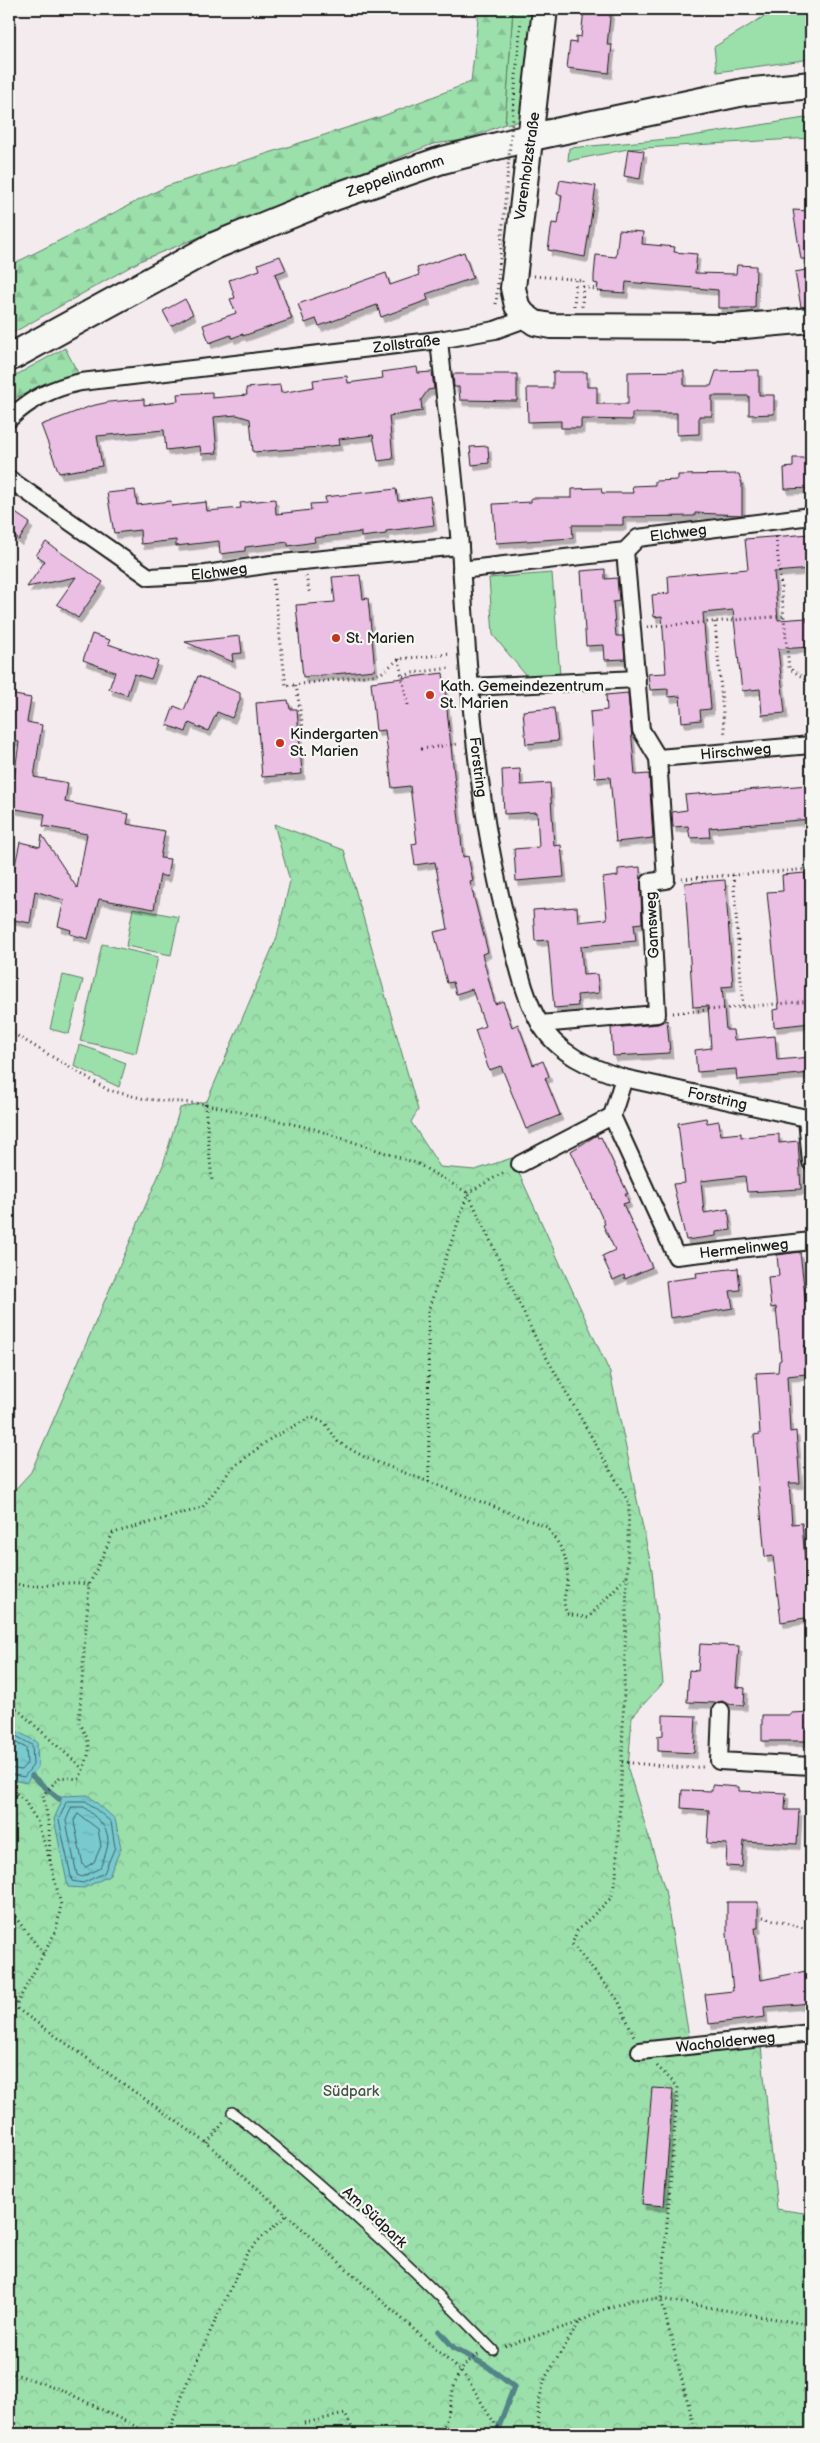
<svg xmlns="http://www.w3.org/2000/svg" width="820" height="2443" font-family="'Balsamiq Sans',sans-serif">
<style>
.grass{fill:#9bdfab;stroke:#5c7e64}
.forest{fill:url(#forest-firs);stroke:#5c7e64}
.park{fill:url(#park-crowns);stroke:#5c7e64}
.water{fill:url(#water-ripples);stroke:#538487}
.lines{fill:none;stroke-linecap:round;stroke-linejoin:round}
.shore{stroke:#416264;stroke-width:1}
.stream{stroke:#538487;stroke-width:5.5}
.building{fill:#ebbee3;stroke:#1c1c1c;filter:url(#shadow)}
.lane-casing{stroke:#1c1c1c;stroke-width:12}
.street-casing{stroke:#1c1c1c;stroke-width:20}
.secondary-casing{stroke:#1c1c1c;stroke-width:28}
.primary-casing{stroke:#1c1c1c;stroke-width:30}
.path{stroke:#1c1c1c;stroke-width:3;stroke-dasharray:1 4;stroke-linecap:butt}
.lane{stroke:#f6f6f2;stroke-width:9}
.street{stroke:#f6f6f2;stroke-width:16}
.secondary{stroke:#f6f6f2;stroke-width:24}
.primary{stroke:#f6f6f2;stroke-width:26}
.path-bridge{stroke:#1c1c1c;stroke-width:3;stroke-dasharray:1 4;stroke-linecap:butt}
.poi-dot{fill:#c8321e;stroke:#f6f6f2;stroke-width:2}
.labels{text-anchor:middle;stroke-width:4.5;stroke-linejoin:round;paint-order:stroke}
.street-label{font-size:15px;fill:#1c1c1c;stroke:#f6f6f2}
.poi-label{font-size:15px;fill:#1c1c1c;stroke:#f6f6f2;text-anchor:start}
.park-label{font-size:15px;fill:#425647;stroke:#f6f6f2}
</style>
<defs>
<pattern id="forest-firs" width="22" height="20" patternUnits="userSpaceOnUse" patternTransform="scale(1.25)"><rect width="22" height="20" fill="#9bdfab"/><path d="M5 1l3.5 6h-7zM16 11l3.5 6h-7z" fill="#85bf93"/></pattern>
<pattern id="park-crowns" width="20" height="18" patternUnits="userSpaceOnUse" patternTransform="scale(1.25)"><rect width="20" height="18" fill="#9bdfab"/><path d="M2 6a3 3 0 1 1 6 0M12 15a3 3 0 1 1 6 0" fill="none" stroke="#85bf93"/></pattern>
<pattern id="water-ripples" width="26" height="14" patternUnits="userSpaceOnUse" patternTransform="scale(1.25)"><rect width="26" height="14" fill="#78cacf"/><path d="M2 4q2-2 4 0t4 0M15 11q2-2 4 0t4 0" fill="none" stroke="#67adb1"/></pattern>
<filter id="shadow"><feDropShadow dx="3" dy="5.5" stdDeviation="0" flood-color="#0004"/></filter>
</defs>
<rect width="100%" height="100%" fill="#f4ebef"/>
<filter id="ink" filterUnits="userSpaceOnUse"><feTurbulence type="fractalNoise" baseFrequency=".02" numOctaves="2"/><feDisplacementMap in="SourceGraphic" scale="10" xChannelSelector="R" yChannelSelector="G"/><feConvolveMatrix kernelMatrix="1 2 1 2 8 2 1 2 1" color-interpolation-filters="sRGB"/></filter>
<g filter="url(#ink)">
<path class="grass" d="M513,9H535L526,120L505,124Z
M786,9L811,10V59L717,72L714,47L763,17Z
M811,117V138L628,149L568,161L569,148L679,138Z
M552,573L560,675L528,678L493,635L489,578Z
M133,908L179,917L171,955L126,946Z
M102,944L158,957L136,1053L80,1041Z
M63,975L83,980L69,1034L50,1029Z
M79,1045C95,1049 110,1057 126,1063L119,1087L74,1066Z"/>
<path class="forest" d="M479,9H513L505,124L464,140L433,144L142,260L9,335V266L167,186L383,116L471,82Z
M65,348L78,373L15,398L9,405V379Z"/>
<path class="park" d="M274,824L344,850L418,1110L411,1122L440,1167L475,1170L512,1158L610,1373L652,1570L663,1683L632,1717L628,1769L665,1890L692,2055L761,2045L777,2209L811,2214V2434H9V1496L31,1472L163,1165L180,1108L207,1101L277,937L290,881Z"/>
<path class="water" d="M9,1727L37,1742L38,1767L26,1783L9,1779Z
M88,1795L115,1819L121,1848L109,1876L84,1888L68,1887L54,1819L61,1803L59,1799L61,1796Z"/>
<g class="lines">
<path class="shore" d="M9,1732L32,1745L33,1765L24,1777L9,1774
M9,1739L26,1748L27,1763L21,1770L9,1768
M67,1801H86L111,1822L115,1847L104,1873L83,1883L72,1881L59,1820Z
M72,1807H84C110,1829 114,1836 100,1868L82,1877L77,1875L66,1821Z
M78,1814L98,1829L101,1846L94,1862L86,1867L83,1865L74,1822Z"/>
<path class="stream" d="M32,1776L59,1799
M439,2331L454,2348L487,2366L514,2387L496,2434"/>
</g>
<path class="building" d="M584,9H611L607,45H612L609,73L567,68L570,42L576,43V36L581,37Z
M628,149L644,151L640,179L624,176Z
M560,180L596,186L585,257L548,250L552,223L558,224L562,195L557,194Z
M793,210L810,211L807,259H801Z
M619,230L643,232L642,244L675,247L674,252L697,254L695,273L736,274L737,265L756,266L755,308H718V290L626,282L625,293L597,291L598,284L594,283V276L596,255L616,257Z
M464,252L473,278L426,294L428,300L381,317L377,305L319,326L316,319L305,323L298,304L386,273L390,285L419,275L417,268Z
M280,256L286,270L275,274L292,319L243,336V334L232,338L231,335L209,343L203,325L236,313L230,299L235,298L229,280L260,270L258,264Z
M811,269V306L801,307L795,272Z
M185,299L193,314L171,326L163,311Z
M417,367L418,373L432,372L434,389L428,390L421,400L422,411L389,416L393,459L378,461L373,435L339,439L340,445L321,447L253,452L250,419L237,415L214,417L217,453L201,454L200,446L166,450L164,430L97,436L102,466L59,473L41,425L91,406L109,402L144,399V405L178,401L177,394L212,392V398L247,395L246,388L280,385L281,393L314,387L313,380L347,376L348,383L383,378L382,372Z
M759,370V395H774V414L749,415V396H712V416H699V434L677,435V413H632V420L581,419V428H561V421L528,422L527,388H553V372H587V387H597V404H628V372L684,371V386H711L716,371Z
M453,374H517V401L460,400L459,387H454Z
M488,446L489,463L472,465L470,447Z
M793,458H811V488L785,489L784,468L793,467Z
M739,474L742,484V515L695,513V516L623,517V525H572L573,538L496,543L493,504L531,502V498H572V489L601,488L602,493H633L632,486L655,485V481L678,480V475Z
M396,489L398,501L430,496L434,525L386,531V534L361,537V532L314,538L315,542L288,546V542L245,547V551L220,554L219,541L176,546V540L141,544L140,530L114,533L107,493L135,490L137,505L171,501L172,506L206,502L207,511L241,508L240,503L275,499L276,514L311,510L310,504L326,503L325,497Z
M14,512L30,523L19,540L9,532V520Z
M811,534V569L774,572L778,620L807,618V622L811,621V647L778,649L785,713L762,715L760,689L742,691L733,610L703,613L711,709L700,710L701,720L682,722L680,696L668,697V689L650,690L648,674L666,673L662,616L654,617L652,595L669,593L668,576L748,569L745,539Z
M46,542L103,582L78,618L57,604L76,577L27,587L45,561L36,555Z
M605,569V579L617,578L619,601L613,602L616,636H623L625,659L605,660L604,645L586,646L581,571Z
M360,575L363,599L368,598L375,670L303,677L296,605L335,602L332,577Z
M92,634L110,640L108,644L158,661L151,679L134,674L127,695L109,689L115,672L83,660Z
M240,636L242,653L232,654L233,662L185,642Z
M443,673L463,857L468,856L473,881L470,882L488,952L482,954L495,1004L503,1001L512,1027L518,1024L533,1065L543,1061L549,1076L545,1078L560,1115L526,1129L501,1066L489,1070L475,1030L485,1026L472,989L456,994L453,982L447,983L434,932L448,929L435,862L415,865L412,844L417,843L410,786L392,788L385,730L376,731L371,682Z
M198,676L240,693V700L232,718L217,712L208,731L189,723L186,732L167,725L174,706L184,710Z
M628,693L635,775L649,774L653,838L616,842L610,777L595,778L590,712L607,710L606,695Z
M9,694L31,698L27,722L42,725L34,777L68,783L65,802L129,814L127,824L165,831L160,858L170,859L167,877L160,875L154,909L99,899L88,939L70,934L71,930L58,926L64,900L35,891L30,923L9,919V893L20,842L40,847L42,835L77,888L87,834L43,826L45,814L10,808L19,742L9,740Z
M288,700L290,709H297L302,774L262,777L256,703Z
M554,708L558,741L526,744L523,711Z
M520,769L521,785L550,783L554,846L561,845L564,877L516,881L514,849L539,847L537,812L504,814L502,770Z
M808,785L811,819L709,828L710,837L690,838L688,826L673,827L672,812L687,810L685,795Z
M640,867L642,923L634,924L636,941L581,946L583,975L597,974L599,993L577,995L578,1006L554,1008L548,940L535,941L533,910L577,907L578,922L607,919L603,878L618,876V869Z
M805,873L811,955V1023L774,1027L773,1010L779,1009L767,892L783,891L782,875Z
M725,880L733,986L722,987L726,1030H733L734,1040L775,1036L777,1060L811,1057V1073L737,1080L736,1069L697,1072L695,1050L711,1048L708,1006L693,1007L685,883Z
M667,1020L670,1053L613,1056L611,1028L658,1024Z
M706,1118L707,1123L719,1121L721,1135L741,1133V1137L779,1134V1143L798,1141L801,1189L747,1192L745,1176L701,1181L704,1213L728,1209L731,1230L716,1232V1236L686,1240L673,1184L685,1183L678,1123Z
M597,1135L598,1138L601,1137L628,1194H625L629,1202L623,1204L652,1267L625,1279L624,1275L613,1280L602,1256L615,1250L603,1225L605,1224L571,1151Z
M800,1252L806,1304H811V1346H804L806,1374L787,1376L790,1432L796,1431L800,1483H789L792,1524L802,1523L806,1574L811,1573V1617L781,1622L773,1556L765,1557L754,1435L760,1434L756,1373L778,1372L779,1361L781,1360L776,1307L771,1308L768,1277L779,1276L777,1255Z
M738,1268L740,1290L730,1291L733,1308L670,1318L666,1281L697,1277L696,1273Z
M700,1644L739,1646L736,1687L745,1688L744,1705L728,1704L722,1701L715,1703L687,1702L689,1670L698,1671Z
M811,1712V1727L807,1728V1741H762V1715H791V1713Z
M663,1715L696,1716L694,1753L658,1751V1736L663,1735Z
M712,1785L739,1787V1791L786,1793L785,1810H799L797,1844L744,1841L742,1867L726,1866L727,1844L707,1843L709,1810L681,1808L682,1790L712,1791Z
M727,1902H758V1928H755L761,1980L811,1970V2003L764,2007L765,2017L709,2024L705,1994L733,1991L727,1934Z
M652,2088L673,2089L664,2206L642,2204Z"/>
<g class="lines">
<defs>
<path id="lane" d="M232,2112C324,2185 411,2265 493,2350"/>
<g id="street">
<path id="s1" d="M439,340C446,409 455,478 460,547C468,677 476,809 510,935C518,965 524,996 539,1022C557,1054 591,1068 624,1078L811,1119"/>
<path id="s2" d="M9,419C30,399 52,388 81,382L439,340L495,330L528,318"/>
<path id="s3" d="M9,479L149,577L206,574L271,564L460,546"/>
<path id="s4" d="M461,570L625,551L638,538L811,516"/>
<path d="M471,687L637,679"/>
<path id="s5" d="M658,758L811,745"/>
<path d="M540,1024L657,1014L650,882L666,880L658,758L641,730L625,551"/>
<path id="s6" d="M624,1078L612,1116L676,1256L811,1241"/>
<path d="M807,1119L811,1162"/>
<path d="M520,1164L612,1116"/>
<path d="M721,1711L719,1761L811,1766"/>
<path id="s7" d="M640,2051L811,2033"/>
</g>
<path id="secondary" d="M545,9L513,288L517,306L524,315L535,323L551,326L733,327L811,320"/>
<g id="primary">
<path id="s8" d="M9,358L214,246L334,197L439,161L532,137L744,92L811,85"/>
</g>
</defs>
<use href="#lane" class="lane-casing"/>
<use href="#street" class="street-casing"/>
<use href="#secondary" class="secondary-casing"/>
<use href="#primary" class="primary-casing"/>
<path class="path" d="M534,276L583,280L582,307
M583,287L596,289
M574,306L576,280
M776,537L789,668L811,683
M306,576L310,595
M273,579L286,686L380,674L399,659L450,654
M715,622L725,736
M647,627L784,616
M399,659L402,677
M296,685L304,734
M408,705L402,677L412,673L451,668
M421,749L458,744
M733,875L743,1007
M682,879L811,869
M673,1013L811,1001
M9,1031L108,1090L145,1099L205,1104L314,1129L416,1163L468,1193L536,1339L629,1503L622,1762L616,1877L611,1898L577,1931L572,1944L618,2000L634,2036
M205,1104L212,1181
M429,1482L428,1311L468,1193L506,1171
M9,1580C33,1595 62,1577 89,1585
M9,1702L83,1769
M622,1762L684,1768L704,1767
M9,1787L24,1800L37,1821L50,1861L61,1905L56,1931L15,2007
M50,1861L49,1825L43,1795L60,1777L79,1779C90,1754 94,1747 79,1722L89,1585L113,1533L202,1508L232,1468L270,1439L311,1417L325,1423L338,1442L366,1458L547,1527C559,1544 570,1558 567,1580C566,1595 561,1599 567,1614L588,1618L626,1577
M9,1909L44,1955
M763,1917L811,1930
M9,2003L207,2143L460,2371C479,2390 485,2418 506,2434
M657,2066L678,2087L661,2299L696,2434
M207,2143L224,2122
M505,2346L580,2322L602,2310L632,2300L661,2299L811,2325
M9,2372L60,2389L149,2433L157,2434
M304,2423L345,2414L355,2434
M168,2434L190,2375L247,2253L260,2239L288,2214
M439,2434C458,2407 443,2374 480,2354
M539,2434L538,2405L545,2378L579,2323"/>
<use href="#lane" class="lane"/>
<use href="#street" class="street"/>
<use href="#secondary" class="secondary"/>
<use href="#primary" class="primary"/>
<path class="path-bridge" d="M496,304L521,20"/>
</g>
</g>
<g class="poi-dot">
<circle cx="336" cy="638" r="5"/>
<circle cx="430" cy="695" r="5"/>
<circle cx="280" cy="743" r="5"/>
</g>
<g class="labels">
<g class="street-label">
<text transform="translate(527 166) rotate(-82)" y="5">Varenholzstraße</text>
<text dy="5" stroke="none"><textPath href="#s8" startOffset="428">Zeppelindamm</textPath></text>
<text dy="5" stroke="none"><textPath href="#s2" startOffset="410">Zollstraße</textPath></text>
<text dy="5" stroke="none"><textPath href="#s4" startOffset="224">Elchweg</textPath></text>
<text dy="5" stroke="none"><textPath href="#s3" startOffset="241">Elchweg</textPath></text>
<text dy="5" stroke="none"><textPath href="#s5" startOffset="78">Hirschweg</textPath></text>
<text dy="5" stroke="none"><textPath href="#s1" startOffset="429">Forstring</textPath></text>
<text transform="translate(652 925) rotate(-93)" y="5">Gamsweg</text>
<text dy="5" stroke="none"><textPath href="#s1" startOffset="892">Forstring</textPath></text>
<text dy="5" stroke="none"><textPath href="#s6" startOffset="262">Hermelinweg</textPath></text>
<text dy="5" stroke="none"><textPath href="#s7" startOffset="86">Wacholderweg</textPath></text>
<text transform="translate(375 2217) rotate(43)" y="5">Am Südpark</text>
</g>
<g class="poi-label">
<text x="346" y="643">St. Marien</text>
<text x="440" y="691">Kath. Gemeindezentrum<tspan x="440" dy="17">St. Marien</tspan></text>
<text x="290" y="739">Kindergarten<tspan x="290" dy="17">St. Marien</tspan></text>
</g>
<g class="park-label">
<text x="351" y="2096">Südpark</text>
</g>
</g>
<rect width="820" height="2443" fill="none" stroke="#f6f6f2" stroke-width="30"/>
<rect x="15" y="15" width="790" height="2413" fill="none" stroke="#1c1c1c" stroke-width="2" filter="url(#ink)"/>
</svg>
